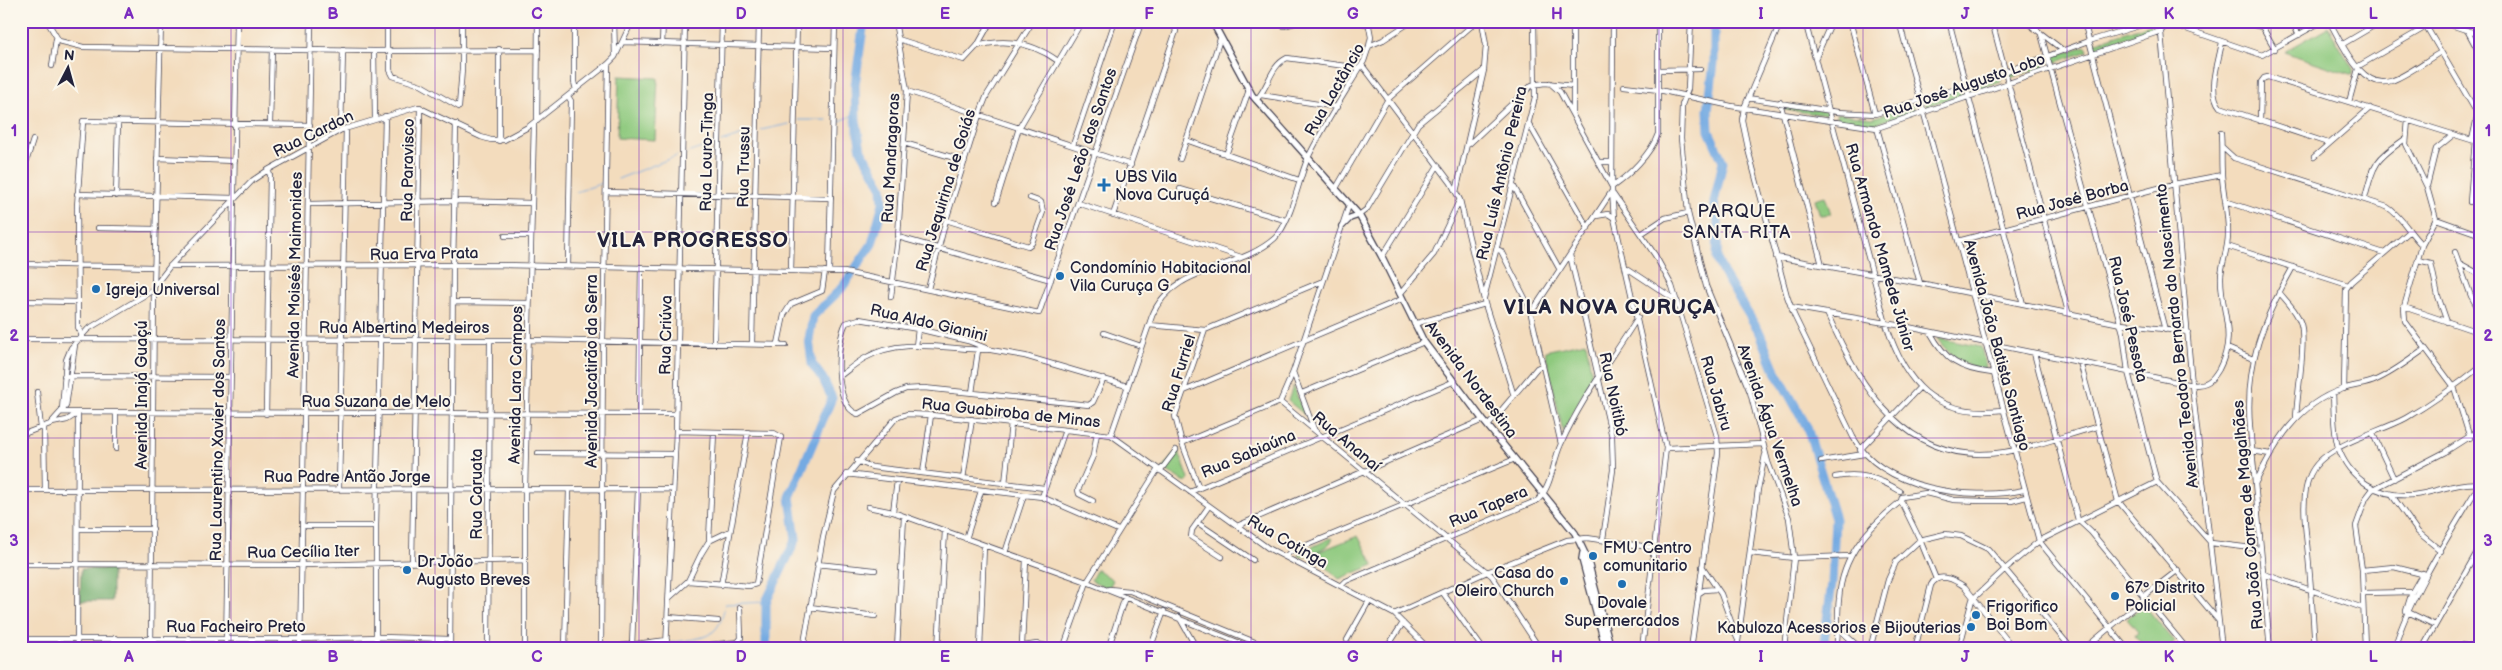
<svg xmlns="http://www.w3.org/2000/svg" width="2502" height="670" font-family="'Balsamiq Sans',sans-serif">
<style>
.green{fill:#8ec97e;stroke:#58765c}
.forest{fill:#72ad6d;stroke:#4a6854}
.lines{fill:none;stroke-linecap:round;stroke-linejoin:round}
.stream{stroke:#75aae2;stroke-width:1}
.river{stroke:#75aae2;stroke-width:9}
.minor-casing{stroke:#413e4e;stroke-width:6}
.major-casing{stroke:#413e4e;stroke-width:8}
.minor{stroke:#fff;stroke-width:4.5}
.major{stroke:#fff;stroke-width:5.5}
.grid{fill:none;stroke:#7b2cbf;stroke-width:1;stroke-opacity:0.55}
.poi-dot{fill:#1f6fb2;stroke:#fbf7ec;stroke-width:2}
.labels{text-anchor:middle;stroke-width:4;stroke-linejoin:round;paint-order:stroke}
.street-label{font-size:16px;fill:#22223b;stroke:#fbf7ec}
.poi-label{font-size:16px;fill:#22223b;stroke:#fbf7ec;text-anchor:start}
.neighbourhood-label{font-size:18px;letter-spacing:1px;fill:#22223b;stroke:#fbf7ec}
.district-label{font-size:21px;font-weight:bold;letter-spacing:1px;fill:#22223b;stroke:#fbf7ec}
.neatline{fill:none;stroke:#7b2cbf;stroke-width:2}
.grid-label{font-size:16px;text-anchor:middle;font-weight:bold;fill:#7b2cbf}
</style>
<rect width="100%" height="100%" fill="#fbf7ec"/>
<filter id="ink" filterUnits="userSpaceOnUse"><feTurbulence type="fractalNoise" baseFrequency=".02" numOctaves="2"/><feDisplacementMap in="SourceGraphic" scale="10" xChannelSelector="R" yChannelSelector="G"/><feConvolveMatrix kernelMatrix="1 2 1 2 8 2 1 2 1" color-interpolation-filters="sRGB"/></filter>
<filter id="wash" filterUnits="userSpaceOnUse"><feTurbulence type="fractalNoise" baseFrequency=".0096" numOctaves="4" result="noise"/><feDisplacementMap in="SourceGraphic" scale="20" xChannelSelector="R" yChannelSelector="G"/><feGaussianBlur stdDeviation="1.12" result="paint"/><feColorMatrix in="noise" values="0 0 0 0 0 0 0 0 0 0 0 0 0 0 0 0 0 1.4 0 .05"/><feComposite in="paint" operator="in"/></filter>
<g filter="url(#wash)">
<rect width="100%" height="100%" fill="#f3dcbd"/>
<path class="green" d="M2150,24L2153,29L2095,48L2093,43Z
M2328,27L2353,69V75L2284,52Z
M2086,46L2088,51L2054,63L2053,56Z
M2043,60L2046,61L2045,66L2010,78L2009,71Z
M2000,75L2001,81L1970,92L1969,85Z
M619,76L658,78L655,140L617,138Z
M1961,89L1962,95L1926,106L1925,101Z
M1913,104L1914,111L1874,124L1838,121L1836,113L1873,118Z
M1784,105L1826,111L1827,115L1784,110L1782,107Z
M1825,196L1831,214L1820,215L1815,199Z
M1937,338L1981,347L1986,368C1969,373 1945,351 1937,338Z
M1586,342L1592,376L1563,432L1545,351Z
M1293,386L1305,415L1288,401Z
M1178,449L1189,479L1187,482L1181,480L1163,468Z
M1358,536L1374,565L1339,579L1313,554Z
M1331,538L1333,539C1328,549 1307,556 1299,557V553Z
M1097,569L1113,580L1110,586L1105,587L1091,580Z
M2144,605L2175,642L2168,649H2146L2135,636L2138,632L2127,619Z"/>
<path class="forest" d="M81,569H112V601H80Z"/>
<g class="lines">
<path class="stream" d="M799,120H827
M838,122L856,114
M761,130L789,124
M721,142L749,133
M687,153L717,143
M618,179L677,156
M576,192L603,183
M670,643C702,637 720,641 725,604L766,602
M657,649L659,645"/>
<path class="river" d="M1714,21V63L1708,110L1709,131L1723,162L1714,202L1718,222L1717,259L1723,273L1760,333L1774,368L1807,427L1835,519L1832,583L1823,649
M766,649V602L796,539L790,497L832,398L823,379L812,364L809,339L813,316L842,288L872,244L883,203L882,187L861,150L856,120L855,85L864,21"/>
</g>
</g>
<g filter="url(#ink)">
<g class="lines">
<defs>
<path id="minor" d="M47,21L59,41L83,47L374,51L538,50
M136,21L161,22
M574,21V82L576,90
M614,21L615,56
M1346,21L1369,24
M1368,21L1371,37L1369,46
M1613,21L1612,191L1614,218L1666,448L1642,649
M1691,21L1688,89L1682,105L1681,138L1688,213L1706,286L1750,392L1768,462L1789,518L1794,558L1784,649
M1781,21L1744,108L1742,120L1749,153L1787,296L1794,315L1853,437C1883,490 1969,501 2024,490
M1805,21L1886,324C1905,384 1935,418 2003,410
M1850,21L1875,114
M1899,21L2039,541L2127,649
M1949,21L2023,304
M1992,21L2068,312
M2025,21L2064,51
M2084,21L2165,330
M2160,21L2192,385L2222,649
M2163,21L2262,55L2323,21
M2238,21L2262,27
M2259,21L2275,49
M2291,21L2299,35
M2329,21C2341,41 2361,91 2391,81C2408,75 2425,61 2441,52
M2423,21L2474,108L2481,114
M2439,21L2481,35
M1174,25L1208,24L1213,21
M1284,26L1301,21
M2467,30L2481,56
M2041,34L2123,333L2128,372L2157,482L2211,543L2260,549
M898,39L964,60L977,46L991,21
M623,42L834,48
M2222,42C2219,61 2207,92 2220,107L2328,143
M662,44L663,21
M2343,44L2382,21
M977,46C1006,38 1033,43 1058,61
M387,50V21
M390,50V70L393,76L421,85L459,107L462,69V21
M374,51L375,118
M1816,57L1832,21
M1362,65L1451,183L1460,200L1485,304L1514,396
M52,66L56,39
M2357,67L2426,27
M1660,70L1700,69
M1550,83L1560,92L1612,187C1629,175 1651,154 1658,134V21
M1624,86L1659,90L1731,106L1877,128L2161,31L2168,24
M907,91L1131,165
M1261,95L1337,107
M1748,98L1838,112L1875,114L1966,86L2089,41L2155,21
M1256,100C1269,87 1270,66 1287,58L1360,68
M1780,102L1822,265
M2349,102L2358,69
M1573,112V21
M2408,120L2406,144L2427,187L2436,219
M537,121L538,21
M2260,121L2261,82L2264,78L2268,77L2481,143
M270,123L272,49
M1529,124L1588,228
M1877,128L1920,283
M341,130L343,50
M1186,140L1299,180
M2472,140L2478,113
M499,141V49
M904,143L965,161
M1469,144L1532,85L1545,83L1573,86
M1073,145L1115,21
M2222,147L2234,158L2387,207C2402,216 2409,233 2422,245L2436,219
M1226,155L1249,90
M2314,157L2370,108
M157,158L235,161
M1180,159L1220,39
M1599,162H1612
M21,178L33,140
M1513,185L1560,270
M2427,186L2436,149L2453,135
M1180,189L1285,220
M1335,190L1388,99L1477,21
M606,192L831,198
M1456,192L1484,70L1486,45L1482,21
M77,194L234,198
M1613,194L1655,255L1672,286L1717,436L1718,453L1691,649
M116,196L118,121
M2365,198C2374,163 2375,160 2405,139
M2225,201L2384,253
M996,202L1019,128L1082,21
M2470,202L2475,141
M1078,203L1241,257
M309,204L455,201L532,203
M1359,215L1367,209L1418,124L1484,70
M1596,216L1608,214L1614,218
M2436,219L2481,235
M946,220L1028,246L1032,243L1043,212L1041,202L1030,198
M98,228L156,229
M1641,234L1665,218L1688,213
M505,236H530
M898,237L1051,280
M1958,241L2174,184L2222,175
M2422,245L2404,307L2405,321L2454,387L2470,438
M2227,246L2348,285
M1497,249L1501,251L1529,306L1561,444
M2455,252L2471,296L2481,313
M1570,255L1612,437L1613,470L1603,539
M1382,257L1438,165
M1776,257L1920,283L2121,324L2188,332
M2418,260L2431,263L2438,296L2447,322
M2459,263L2481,275
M21,264L154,267
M170,266L496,265L844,272L1039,313L1140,26L1149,22L1174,25L1176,31L1113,215
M568,266L571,101L568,96
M1627,268L1677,301
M791,271L797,21
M829,271L835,21
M928,289L946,220L979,115L987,95L1033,21
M2279,292C2287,302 2297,311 2301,324C2306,344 2297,395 2296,418
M1400,294L1434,254L1459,201
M891,297L898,237L907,91L895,21
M1484,298L1535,97L1534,21
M21,301L78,302
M453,302L529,303
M1791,307L1903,326L2192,385C2207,385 2212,381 2219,369C2238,333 2220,312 2221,276C2222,262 2228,249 2228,235C2229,215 2223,195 2222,175C2221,161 2222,147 2221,133
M2404,307L2481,333
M1531,313L1612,191
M1827,313C1861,389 1907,468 2005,452C2036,447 2066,435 2096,427
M1414,324L1485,304
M1149,325L1205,330L1323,281
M1930,332C1946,361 1959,369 1992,373
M1104,333L1141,346
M82,336L78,327L77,207L83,121L310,125
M21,339L528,340L786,345
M714,343L722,21
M752,343L759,21
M778,344L784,315L791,304L822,291L825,271
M916,346L918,329
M2227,348L2253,359
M2034,353L2078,520L2091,532L2187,649
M2080,362L2118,501L2218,620
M1293,372L1314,429
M64,376L229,377
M840,376C848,370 856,363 865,358C902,336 949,350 988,350
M1104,378L1093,402L1089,405L924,388L906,389L896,393L858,414C833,407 836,341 846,323L859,319L918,329L968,341L991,350L1025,356L1127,386
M2344,389L2346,289L2351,282L2409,232
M1184,391L1402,299
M37,392L41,428
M972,393L978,350
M1302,393L1424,342
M2333,393C2334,410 2333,430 2338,447C2349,479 2379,498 2413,495C2435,493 2458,481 2481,484
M1280,402L1492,576L1540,649
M1280,402L1293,372L1349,205
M62,410L66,360L71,348L88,329L150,292L170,266L253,180L268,170L341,130L418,107L481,137L491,140H504L528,127L608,64L615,57L632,21
M61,412L676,414
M266,414L270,175L268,170
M639,414L641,267
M52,423L67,420L75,415
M1488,426L1537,368L1543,365
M44,427L45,490
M676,431L774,433L781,437L756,584L749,586L688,581
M2373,434L2394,479
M21,435L50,424L66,406L75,345
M1111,435L1152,316C1172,265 1239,271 1275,238C1291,222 1298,182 1307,160C1323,126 1345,93 1364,61L1369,46L1383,40L1412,21
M1111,435L1268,548L1394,614L1429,649
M1182,443L1280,402
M1666,448L1763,444
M116,449V414
M1860,450L1919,388
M2252,451L2270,454
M538,453L675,454
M857,461L872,467L1044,488
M1821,461L1864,454
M1160,471L1176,450
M923,473L931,415
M846,474L1042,497L1118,530
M1835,477C1860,472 1879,478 1900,491
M963,479L972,419
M1005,484L1011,423
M2255,484C2275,443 2297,404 2343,389C2354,385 2366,385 2376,380C2394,372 2409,360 2425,349
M1199,488L1182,443L1175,416L1205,330
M339,489L346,128
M21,490L673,489
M1190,492L1455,381
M2391,494L2418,532L2441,551
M1042,497L1065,430
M1902,497L1926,493L1954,500L1982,501H2011L2026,497
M1093,501L1079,494L1078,490L1093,456L1097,433
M1901,501L1920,540L1936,579
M1209,506L1192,530L1191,537L1222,557
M868,507L893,512L1087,582L1255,649
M893,512L897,481
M1198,523L1253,560
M302,526H376
M1237,526L1483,420
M78,529H153
M966,539L981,491
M709,541L714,432
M1005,553L1024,495
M1750,553L1794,558L1851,556
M1285,557L1290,552L1515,459
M412,563L420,107
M21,564L301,565L525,560
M817,564L875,570
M1702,566L1721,594L1737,638
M2362,570L2394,567L2422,574
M2264,574L2363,608
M721,585L748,432
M1341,586L1346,581L1538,500C1553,484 1552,463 1561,444C1581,399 1612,359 1638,317
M1109,589L1130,591L1272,649
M1443,593L1483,649
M2363,593L2412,592
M1698,594L1704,590L1717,589
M2143,597L2178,570
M669,598L688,581L701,554L709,541L730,531
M810,607L875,616
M2406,611L2412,592L2423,573
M2408,612L2435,625
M1394,614L1487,572L1567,540L1587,538L1656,548
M668,617L718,621
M1179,617L1197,649
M1839,629L1861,649
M21,639H300L381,637L450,639
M1347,640L1369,601
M1022,645L1026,560
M632,646L638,489
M601,648L603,341L608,64
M77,649L78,414
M114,649L115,638
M151,649L154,287L161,21
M189,649V638
M226,649L237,21
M300,649L311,21
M376,649V526L385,116
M450,649L453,265L456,124
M488,649L490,340
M525,649V489L534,123
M565,649L569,490
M597,649L667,640
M666,649L676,431L685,21
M670,649L738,642L741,638L740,608
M803,649L823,537L834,491L896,418L907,414L931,415L1111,435
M897,649L904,516
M938,649L945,531
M980,649L984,545
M1004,649L1037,644L1059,649
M1063,649L1087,582L1158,469
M1108,649L1125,597
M1150,649L1164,611
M1386,649L1403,623
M1737,649L1758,489L1765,455
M1836,649C1839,632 1837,616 1839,599C1842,555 1869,527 1901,501L1902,497
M1870,649L1888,580L1896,562L1920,540L1945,534L1961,536L1988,549L2072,649
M1915,649L1931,585C1939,571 1955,580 1965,587L2014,649
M1959,649L1972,600L2004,570L2039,541L2157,482
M2084,649L2144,599
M2270,649L2250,427C2245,363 2262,322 2293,267
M2315,649C2313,617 2311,586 2308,554C2306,530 2300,498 2310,475C2323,444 2377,434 2406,418C2432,403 2457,385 2481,366
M2365,649L2362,570L2356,526L2366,498L2372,490L2445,452L2481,429
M2394,649C2411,593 2451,532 2481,482
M2422,649L2481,545
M2444,649L2461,645L2481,649"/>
<path id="major" d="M1212,21L1252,95L1359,215L1382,257L1424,342L1483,420L1575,533L1587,558L1611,649
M1342,226L1350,218L1359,215
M1583,553L1582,559L1606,649"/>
</defs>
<use href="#minor" class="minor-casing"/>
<use href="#major" class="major-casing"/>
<use href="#minor" class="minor"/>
<use href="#major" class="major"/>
</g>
</g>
<path class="grid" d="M231,21V649M435,21V649M639,21V649M843,21V649M1047,21V649M1251,21V649M1455,21V649M1659,21V649M1863,21V649M2067,21V649M2271,21V649M21,232H2481M21,438H2481"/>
<g class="poi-dot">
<path d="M1101.5 177.5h5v5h5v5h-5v5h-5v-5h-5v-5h5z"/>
<circle cx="1060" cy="276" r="5"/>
<circle cx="96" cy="289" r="5"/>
<circle cx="1593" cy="556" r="5"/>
<circle cx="407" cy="570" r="5"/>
<circle cx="1564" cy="581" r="5"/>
<circle cx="1622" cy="584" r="5"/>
<circle cx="2115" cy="596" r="5"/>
<circle cx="1976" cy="615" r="5"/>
<circle cx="1971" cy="627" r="5"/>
</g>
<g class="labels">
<g class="street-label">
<text transform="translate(1964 85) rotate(-19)" y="6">Rua José Augusto Lobo</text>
<text transform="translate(1334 89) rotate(-60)" y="6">Rua Lactâncio</text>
<text transform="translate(313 133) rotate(-26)" y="6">Rua Cardon</text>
<text transform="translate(706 152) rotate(-89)" y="6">Rua Louro-Tinga</text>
<text transform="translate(890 158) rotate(-87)" y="6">Rua Mandragoras</text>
<text transform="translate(1080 159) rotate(-71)" y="6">Rua José Leão dos Santos</text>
<text transform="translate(743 167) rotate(-89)" y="6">Rua Trussu</text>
<text transform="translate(407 170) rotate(-89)" y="6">Rua Paravisco</text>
<text transform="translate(1501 173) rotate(-77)" y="6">Rua Luís Antônio Pereira</text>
<text transform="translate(945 190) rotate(-73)" y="6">Rua Jequirina de Goiás</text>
<text transform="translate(2072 199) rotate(-15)" y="6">Rua José Borba</text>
<text transform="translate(1881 247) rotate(74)" y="6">Rua Armando Mamede Júnior</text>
<text transform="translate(424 253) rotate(-1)" y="6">Rua Erva Prata</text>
<text transform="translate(294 275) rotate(-89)" y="6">Avenida Moisés Maimonides</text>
<text transform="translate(2129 319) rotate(77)" y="6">Rua José Pessota</text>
<text transform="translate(929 322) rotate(13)" y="6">Rua Aldo Gianini</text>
<text x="404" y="333">Rua Albertina Medeiros</text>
<text transform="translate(665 335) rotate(-89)" y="6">Rua Criúva</text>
<text transform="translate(2176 336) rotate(-96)" y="6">Avenida Teodoro Bernardo do Nascimento</text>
<text transform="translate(1998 345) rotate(75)" y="6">Avenida João Batista Santiago</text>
<text transform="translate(591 371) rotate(-90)" y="6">Avenida Jacatirão da Serra</text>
<text transform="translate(1178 373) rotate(-73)" y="6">Rua Furriel</text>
<text transform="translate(1472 379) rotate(53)" y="6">Avenida Nordestina</text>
<text transform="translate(515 385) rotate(-89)" y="6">Avenida Lara Campos</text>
<text transform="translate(1717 393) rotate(74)" y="6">Rua Jabiru</text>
<text transform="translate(1614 394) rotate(78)" y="6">Rua Noitibó</text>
<text transform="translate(141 395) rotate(-90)" y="6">Avenida Inajá Guaçú</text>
<text x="376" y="407">Rua Suzana de Melo</text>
<text transform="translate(1011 412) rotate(6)" y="6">Rua Guabiroba de Minas</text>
<text transform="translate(1771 425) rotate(71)" y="6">Avenida Água Vermelha</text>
<text transform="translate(217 440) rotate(-89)" y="6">Rua Laurentino Xavier dos Santos</text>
<text transform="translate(1347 441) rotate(40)" y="6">Rua Ananaí</text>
<text transform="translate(1248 453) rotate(-23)" y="6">Rua Sabiaúna</text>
<text x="347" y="482">Rua Padre Antão Jorge</text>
<text transform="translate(476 494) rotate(-90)" y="6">Rua Caruata</text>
<text transform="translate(1488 506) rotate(-23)" y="6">Rua Tapera</text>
<text transform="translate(2247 515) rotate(-95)" y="6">Rua João Correa de Magalhães</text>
<text transform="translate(1288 541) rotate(30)" y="6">Rua Cotinga</text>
<text transform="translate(303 551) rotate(-1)" y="6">Rua Cecília Iter</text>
<text x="236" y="632">Rua Facheiro Preto</text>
</g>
<g class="poi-label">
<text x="1115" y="182">UBS Vila<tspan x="1115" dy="18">Nova Curuçá</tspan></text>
<text x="1070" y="273">Condomínio Habitacional<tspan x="1070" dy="18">Vila Curuça G</tspan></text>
<text x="106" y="295">Igreja Universal</text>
<text x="1603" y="553">FMU Centro<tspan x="1603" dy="18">comunitario</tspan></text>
<text x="417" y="567">Dr João<tspan x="417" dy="18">Augusto Breves</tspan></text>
<text x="1554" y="578" text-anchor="end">Casa do<tspan x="1554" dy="18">Oleiro Church</tspan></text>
<text x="2125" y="593">67º Distrito<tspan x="2125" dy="18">Policial</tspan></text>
<text x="1622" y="608" text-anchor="middle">Dovale<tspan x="1622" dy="18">Supermercados</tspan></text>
<text x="1986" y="612">Frigorifico<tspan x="1986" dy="18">Boi Bom</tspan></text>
<text x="1961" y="633" text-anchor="end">Kabuloza Acessorios e Bijouterias</text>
</g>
<g class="neighbourhood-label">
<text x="1737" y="217">PARQUE<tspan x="1737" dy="21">SANTA RITA</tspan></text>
</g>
<g class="district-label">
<text x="693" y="247">VILA PROGRESSO</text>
<text x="1610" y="314">VILA NOVA CURUÇA</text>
</g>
</g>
<rect width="2502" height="670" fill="none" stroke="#fbf7ec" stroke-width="55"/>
<g transform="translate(68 68) rotate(6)" stroke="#fbf7ec" stroke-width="4" paint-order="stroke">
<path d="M0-4L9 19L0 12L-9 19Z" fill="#22223b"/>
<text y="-8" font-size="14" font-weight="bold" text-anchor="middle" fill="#22223b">N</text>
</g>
<rect x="28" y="28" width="2446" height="614" class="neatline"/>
<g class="grid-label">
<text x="129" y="19">A</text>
<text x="333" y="19">B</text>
<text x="537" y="19">C</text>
<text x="741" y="19">D</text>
<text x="945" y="19">E</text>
<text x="1149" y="19">F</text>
<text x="1353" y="19">G</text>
<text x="1557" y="19">H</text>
<text x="1761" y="19">I</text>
<text x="1965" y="19">J</text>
<text x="2169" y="19">K</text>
<text x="2373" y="19">L</text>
<text x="14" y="136">1</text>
<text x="2488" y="136">1</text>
<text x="14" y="341">2</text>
<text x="2488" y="341">2</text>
<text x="14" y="546">3</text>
<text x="2488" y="546">3</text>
<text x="129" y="662">A</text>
<text x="333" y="662">B</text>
<text x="537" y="662">C</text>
<text x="741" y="662">D</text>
<text x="945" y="662">E</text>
<text x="1149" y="662">F</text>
<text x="1353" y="662">G</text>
<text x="1557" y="662">H</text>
<text x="1761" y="662">I</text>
<text x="1965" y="662">J</text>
<text x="2169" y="662">K</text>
<text x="2373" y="662">L</text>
</g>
</svg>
